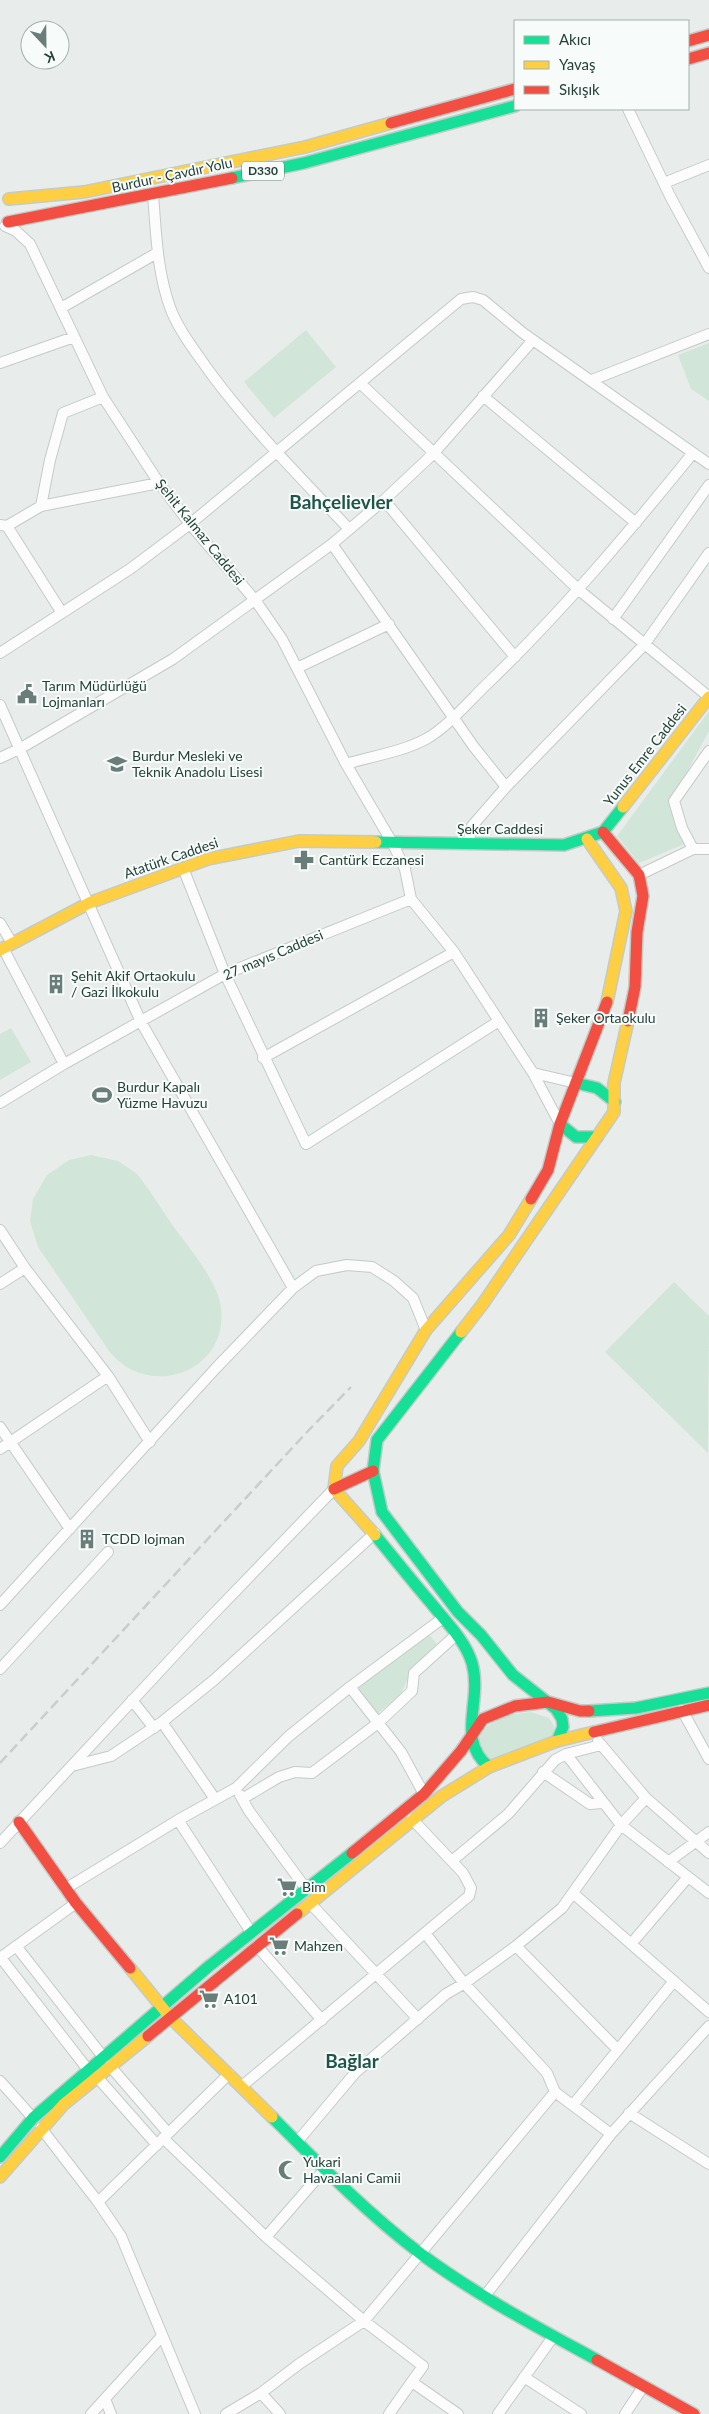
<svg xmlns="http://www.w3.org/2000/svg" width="709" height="2414" font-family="Lato,sans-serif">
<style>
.green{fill:#d1e6d8}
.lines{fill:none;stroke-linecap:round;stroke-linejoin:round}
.street-casing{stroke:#c5cac8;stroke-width:12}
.fast-casing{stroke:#c3cbc8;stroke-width:14}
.slow-casing{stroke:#c3cbc8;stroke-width:14}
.jam-casing{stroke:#c3cbc8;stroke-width:14}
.street{stroke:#fcfcfc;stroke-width:10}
.fast{stroke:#16e098;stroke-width:11}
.slow{stroke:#ffcf43;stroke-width:11}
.jam{stroke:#f24e42;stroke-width:11}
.rail{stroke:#c9cdcc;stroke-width:2.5;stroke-dasharray:10 5;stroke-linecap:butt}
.labels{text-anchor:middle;stroke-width:4;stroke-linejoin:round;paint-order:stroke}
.shield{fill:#f7fbf9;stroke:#637a73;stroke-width:1}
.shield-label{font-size:12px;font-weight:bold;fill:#24423a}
.street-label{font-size:14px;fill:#24423a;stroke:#f7fbf9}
.poi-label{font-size:14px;fill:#24423a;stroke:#f7fbf9;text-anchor:start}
.district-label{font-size:19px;font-weight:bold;fill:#1f5548;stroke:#f7fbf9}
</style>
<rect width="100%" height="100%" fill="#e8edeb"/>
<path class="green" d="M306,330L336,367L274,418L244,382Z
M709,343V401L691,389L678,355Z
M709,711V731L672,800L687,843L639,863L617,836Z
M11,1028L31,1062L0,1080V1034Z
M91,1155L118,1161L136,1173C149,1188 160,1207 171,1223C187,1246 218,1280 221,1308C229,1372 148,1401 109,1351L38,1247L30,1221L33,1199L47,1175L69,1160Z
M674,1282L709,1316L708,1453L605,1352Z
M429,1634L437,1644L411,1671L401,1694L376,1715L356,1688Z
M531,1712L549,1718L554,1726L555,1736L495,1758L486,1760L482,1757L476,1740C488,1719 509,1714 531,1712Z"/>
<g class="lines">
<defs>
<path id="street" d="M628,109L670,196L709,268
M664,183L709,165
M153,194C156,232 157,273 171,310C180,332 195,351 209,371C251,428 301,478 349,529
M5,226L16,231L30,244L103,397L159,483L190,524L255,600L282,639L346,764L393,844L405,869L411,899L454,952L499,1021L533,1073L560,1124
M61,308L157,253
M0,363L74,337
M592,380L709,334
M360,383L579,590L709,697
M483,396L636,523
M384,500L515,657
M41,506L50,460L63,413L103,397
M0,525L7,526L62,613
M7,526L41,506L159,483
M332,544L474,747L506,787
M613,619L709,485
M0,653L130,569L190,524L461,299L473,297L483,300L523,333L709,464
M297,668L389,624
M0,705L141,1022L293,1288
M0,758L21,748L173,659L332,544L384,500L433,454L533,340
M346,764C372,756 402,752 426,739C448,727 470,700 488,683C562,612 628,533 693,453
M468,844L472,826L506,787L644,645L709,553
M693,849L682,828L674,801L709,751
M183,868L225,974L306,1144L499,1021
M639,875L693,849H709
M0,923L12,943
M3,948L64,1064
M263,1058L454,952
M533,1073L576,1083
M0,1103L64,1064L225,974L411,899
M0,1230L25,1268L108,1376L150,1442
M0,1284L25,1268
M0,1427L70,1529
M0,1449L108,1376
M0,1605L216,1368L293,1288L316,1271L347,1265L372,1267L394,1281L413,1298L426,1330
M0,1669L108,1552
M350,1687L401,1752L424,1794
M132,1700L154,1728
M682,1710L709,1759
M162,1722L215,1799
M598,1741L646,1798L709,1853
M566,1754L621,1825L709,1893
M72,1766L111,1756L162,1722L214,1680L375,1533
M543,1772L590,1804L602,1803
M240,1795L249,1811L307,1890
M242,1799L279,1777L295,1772L312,1773L378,1723L412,1691L414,1673L456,1635
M178,1820L251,1932
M0,1843L196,1632L334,1489
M453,1860L508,1814L555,1760L566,1754L601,1745
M668,1862L709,1832
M65,1889L178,1820L236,1788L289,1736L350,1687L443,1618
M574,1894L709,2012
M310,1903L418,2019
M425,1933L463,1982L547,2073L555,2092
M631,1944L688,1877
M16,1946L104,2058
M257,1946L322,2020
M516,1946L618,2050
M0,1958L76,1903
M1,1958L89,2071
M110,2066L168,2133
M97,2077L157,2145
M0,2081L33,2118
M242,2086L469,1896L471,1888L463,1873L412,1819
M573,2105L674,1981
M629,2113L709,2164
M41,2128L98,2202L121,2236L195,2414
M611,2134L709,2026
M163,2138L266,2237L364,2321L423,2366L389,2414
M297,2142L355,2073L446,1994L465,1983L516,1946L562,1908L621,1825L646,1798
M98,2202L229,2074
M266,2237L325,2169
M524,2377L581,2414
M412,2382L458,2414
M261,2393L299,2364L364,2321L555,2092L611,2134L484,2297
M105,2399L111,2414
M91,2414L162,2336
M226,2414L261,2393L280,2414
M498,2414L553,2337
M625,2414L643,2387"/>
<path id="fast" d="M232,178L304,163L515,106
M376,842L564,845L603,832L623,807
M576,1083L597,1088L615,1102
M560,1124L576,1137H597
M461,1332L377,1440L373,1471L382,1512L458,1612L481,1635L513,1675L556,1709L562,1719L563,1727L557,1741
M375,1535C394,1558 412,1581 431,1603C446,1622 465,1640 472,1663C483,1702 455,1739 489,1767
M589,1711L636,1708L709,1693
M272,2117C319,2164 368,2214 421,2254C476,2295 537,2327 597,2360
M0,2157L33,2118L208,1967L352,1853"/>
<path id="slow" d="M9,199L84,192L305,147L391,123
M623,807L709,697
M587,839L621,888L626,911L607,1002
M0,950L89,903L208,859L299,841L376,842
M461,1332L482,1305L614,1112V1083L628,1021
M375,1535L334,1489L337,1466L359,1441L426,1330L509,1235L531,1199
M297,1914L442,1796L489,1767L557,1741L594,1732
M130,1968L170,2017L272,2117
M0,2177L64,2104L148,2036"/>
<path id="jam" d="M688,41L709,35
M688,59L709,53
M391,123L515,89
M8,222L232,178
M603,832L639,875L643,896L637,932L635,987L628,1021
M531,1199L548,1170L560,1124L607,1002
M334,1489L373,1471
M594,1732L709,1705
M19,1822L76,1903L130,1968
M352,1853L424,1794L461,1751L483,1719L515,1706L548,1702L580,1711H589
M148,2036L297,1914
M597,2360L694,2414"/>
</defs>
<use href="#street" class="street-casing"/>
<use href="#fast" class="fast-casing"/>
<use href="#slow" class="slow-casing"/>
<use href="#jam" class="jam-casing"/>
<use href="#street" class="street"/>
<use href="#fast" class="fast"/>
<use href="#slow" class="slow"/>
<use href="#jam" class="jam"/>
<path class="rail" d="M0,1763L307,1432L351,1387"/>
</g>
<defs>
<symbol id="civic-bare" viewBox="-9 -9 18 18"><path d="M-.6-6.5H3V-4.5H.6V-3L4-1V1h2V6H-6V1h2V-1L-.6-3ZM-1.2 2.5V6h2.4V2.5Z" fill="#697e78" stroke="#f7fbf9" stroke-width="2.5" paint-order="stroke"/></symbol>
<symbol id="school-bare" viewBox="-9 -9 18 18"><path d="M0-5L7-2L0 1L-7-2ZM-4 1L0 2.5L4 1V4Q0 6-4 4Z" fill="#697e78" stroke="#f7fbf9" stroke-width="2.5" paint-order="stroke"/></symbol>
<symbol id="pharmacy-bare" viewBox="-9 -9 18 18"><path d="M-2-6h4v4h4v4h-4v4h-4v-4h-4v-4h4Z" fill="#697e78" stroke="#f7fbf9" stroke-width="2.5" paint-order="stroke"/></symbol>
<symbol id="building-bare" viewBox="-9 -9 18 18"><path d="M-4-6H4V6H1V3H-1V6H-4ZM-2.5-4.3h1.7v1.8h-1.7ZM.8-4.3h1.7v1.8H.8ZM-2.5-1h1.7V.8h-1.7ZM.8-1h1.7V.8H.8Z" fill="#697e78" stroke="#f7fbf9" stroke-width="2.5" paint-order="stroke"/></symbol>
<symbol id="stadium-bare" viewBox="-9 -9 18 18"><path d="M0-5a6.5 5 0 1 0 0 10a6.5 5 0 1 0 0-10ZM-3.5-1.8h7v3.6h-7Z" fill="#697e78" stroke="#f7fbf9" stroke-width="2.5" paint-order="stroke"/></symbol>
<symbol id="supermarket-bare" viewBox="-9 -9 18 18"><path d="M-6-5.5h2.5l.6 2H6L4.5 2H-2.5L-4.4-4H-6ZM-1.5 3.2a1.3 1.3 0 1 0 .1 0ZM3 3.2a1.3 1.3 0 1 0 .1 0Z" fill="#697e78" stroke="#f7fbf9" stroke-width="2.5" paint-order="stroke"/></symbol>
<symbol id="mosque-bare" viewBox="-9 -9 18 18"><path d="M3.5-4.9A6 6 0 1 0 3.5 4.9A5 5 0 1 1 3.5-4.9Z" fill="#697e78" stroke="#f7fbf9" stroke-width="2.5" paint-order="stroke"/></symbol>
</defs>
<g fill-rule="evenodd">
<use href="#civic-bare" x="13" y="680" width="28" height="28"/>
<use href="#school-bare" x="103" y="750" width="28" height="28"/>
<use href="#pharmacy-bare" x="290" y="846" width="28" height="28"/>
<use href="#building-bare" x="42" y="970" width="28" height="28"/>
<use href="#building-bare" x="527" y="1004" width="28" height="28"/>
<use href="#stadium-bare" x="88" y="1081" width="28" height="28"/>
<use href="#building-bare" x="73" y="1525" width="28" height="28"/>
<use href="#supermarket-bare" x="273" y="1873" width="28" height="28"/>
<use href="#supermarket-bare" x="265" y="1932" width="28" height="28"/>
<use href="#supermarket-bare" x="195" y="1985" width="28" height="28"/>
<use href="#mosque-bare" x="274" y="2156" width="28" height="28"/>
</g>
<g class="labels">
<rect class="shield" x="242" y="161.5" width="42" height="19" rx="4"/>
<g class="shield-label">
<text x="263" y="175">D330</text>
</g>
<g class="street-label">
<text transform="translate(172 175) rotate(-12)" y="5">Burdur - Çavdır Yolu</text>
<text transform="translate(200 532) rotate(51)" y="5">Şehit Kalmaz Caddesi</text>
<text transform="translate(645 755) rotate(-52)" y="5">Yunus Emre Caddesi</text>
<text x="500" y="834">Şeker Caddesi</text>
<text transform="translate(171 858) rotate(-19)" y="5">Atatürk Caddesi</text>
<text transform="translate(273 955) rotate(-23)" y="5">27 mayıs Caddesi</text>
</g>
<g class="poi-label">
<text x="42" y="691">Tarım Müdürlüğü<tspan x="42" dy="16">Lojmanları</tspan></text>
<text x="132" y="761">Burdur Mesleki ve<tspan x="132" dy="16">Teknik Anadolu Lisesi</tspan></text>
<text x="319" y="865">Cantürk Eczanesi</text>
<text x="71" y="981">Şehit Akif Ortaokulu<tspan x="71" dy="16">/ Gazi İlkokulu</tspan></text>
<text x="556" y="1023">Şeker Ortaokulu</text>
<text x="117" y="1092">Burdur Kapalı<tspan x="117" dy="16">Yüzme Havuzu</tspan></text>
<text x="102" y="1544">TCDD lojman</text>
<text x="302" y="1892">Bim</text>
<text x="294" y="1951">Mahzen</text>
<text x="224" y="2004">A101</text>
<text x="303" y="2167">Yukari<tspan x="303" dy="16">Havaalani Camii</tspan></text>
</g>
<g class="district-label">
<text x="341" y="509">Bahçelievler</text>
<text x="352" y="2068">Bağlar</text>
</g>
</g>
<rect x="514" y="20" width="175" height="90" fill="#f7fbf9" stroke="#a3b1ad"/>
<rect x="524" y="36" width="25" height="8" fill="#16e098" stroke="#a3b1ad"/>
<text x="559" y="45" font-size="15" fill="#24423a">Akıcı</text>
<rect x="524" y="61" width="25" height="8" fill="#ffcf43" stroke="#a3b1ad"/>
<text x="559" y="70" font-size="15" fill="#24423a">Yavaş</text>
<rect x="524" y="86" width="25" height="8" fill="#f24e42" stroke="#a3b1ad"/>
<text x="559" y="95" font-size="15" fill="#24423a">Sıkışık</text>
<g transform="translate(45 45) rotate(158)"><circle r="24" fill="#f7fbf9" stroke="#a3b1ad"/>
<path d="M0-4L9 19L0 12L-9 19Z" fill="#697e78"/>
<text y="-8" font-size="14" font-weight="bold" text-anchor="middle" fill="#24423a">K</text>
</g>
</svg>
